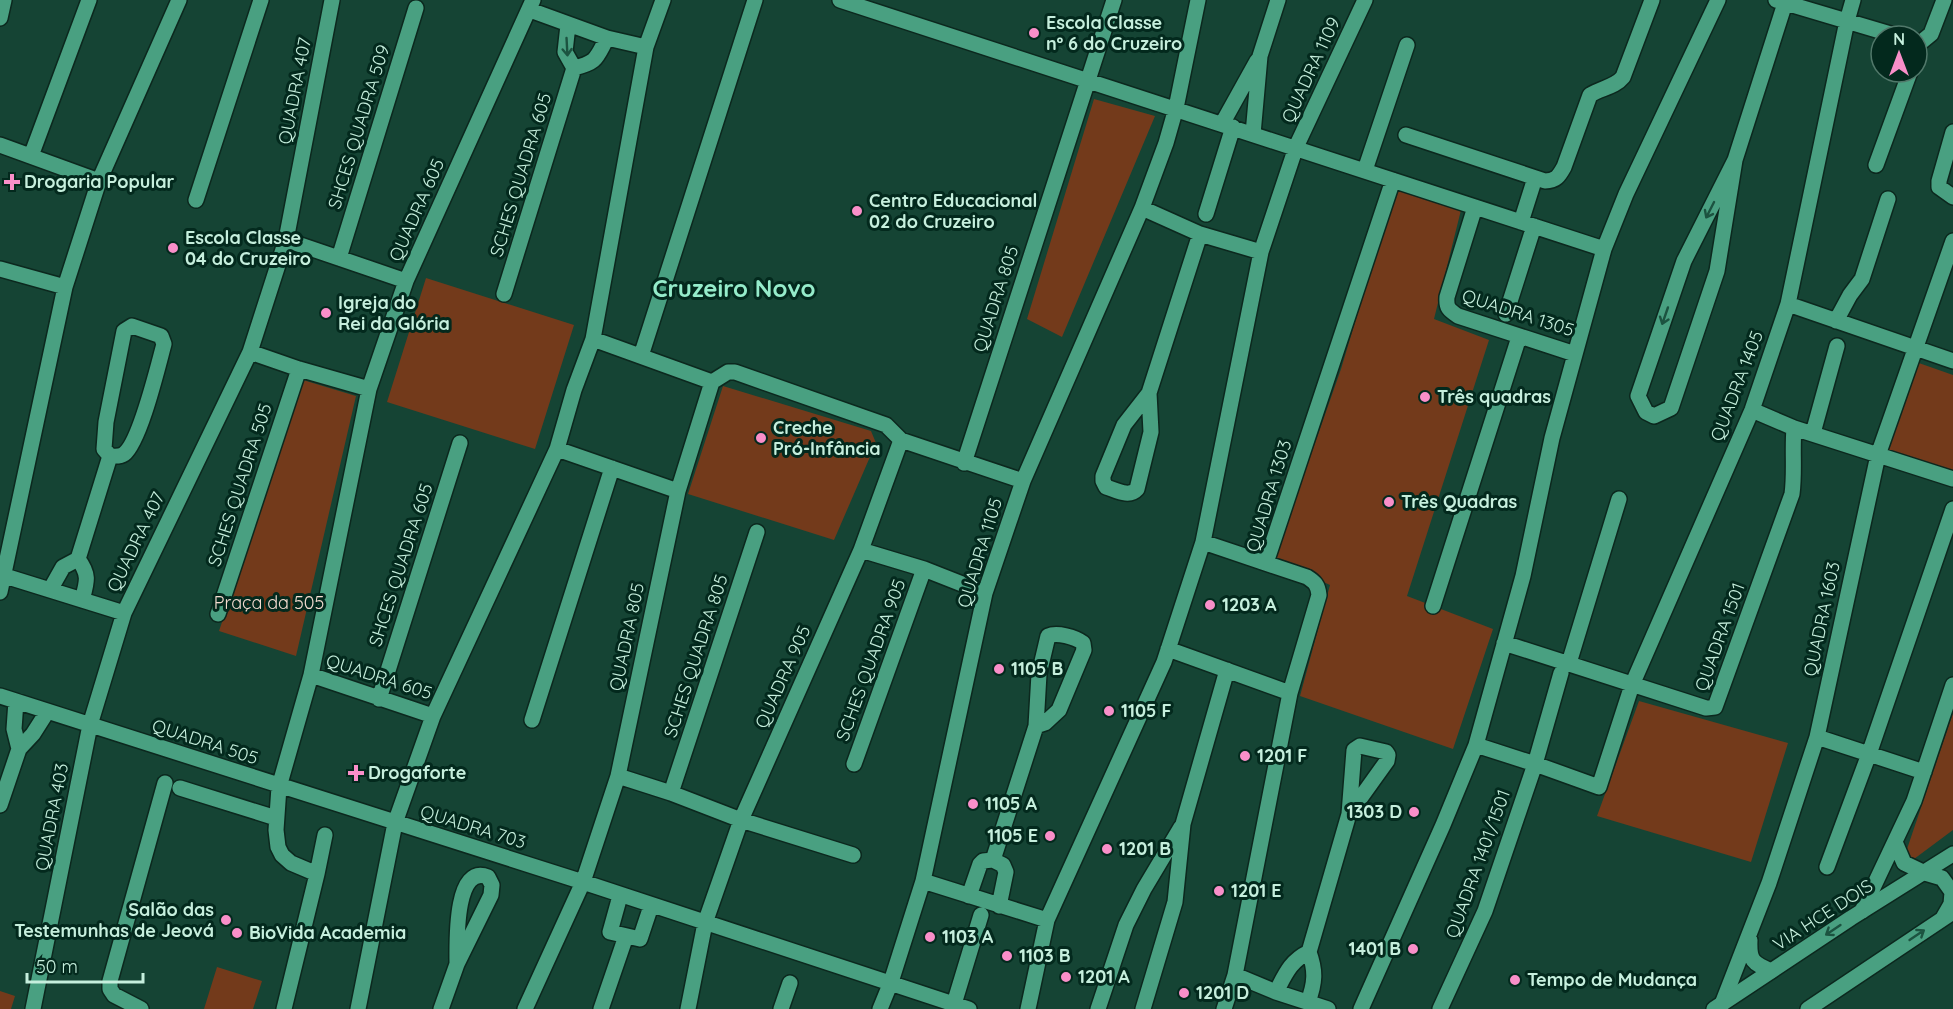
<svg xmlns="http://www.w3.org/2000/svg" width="1953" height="1009" font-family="Quicksand,sans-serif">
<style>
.green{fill:#733a1b}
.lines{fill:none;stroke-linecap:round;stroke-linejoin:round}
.minor-casing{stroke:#0c281e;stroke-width:18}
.secondary-casing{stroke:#0c281e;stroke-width:18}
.minor{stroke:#49a081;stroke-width:15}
.secondary{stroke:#49a081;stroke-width:15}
.oneway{stroke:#1c5340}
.poi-dot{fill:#f98fc9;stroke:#03291d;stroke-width:2}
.labels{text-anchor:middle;stroke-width:6;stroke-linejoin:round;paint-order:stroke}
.poi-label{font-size:18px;font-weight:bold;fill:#c6efdd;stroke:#03291d;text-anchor:start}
.street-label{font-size:18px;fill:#c6efdd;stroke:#03291d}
.park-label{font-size:18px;fill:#f5dcd0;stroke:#03291d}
.district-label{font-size:24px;font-weight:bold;fill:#95ecca;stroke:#03291d}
</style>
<rect width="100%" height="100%" fill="#154434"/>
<path class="green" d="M1094,99L1155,116L1062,337L1027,319Z
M1395,189L1461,210L1434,319L1489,340L1407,596L1493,629L1453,749L1300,696L1330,585L1274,560L1341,369Z
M426,278L574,325L535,449L387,402Z
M1916,362L1953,375V478L1888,451Z
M303,380L356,396L296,656L219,631Z
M723,386L871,431L876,443L834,540L688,494Z
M1639,701L1788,743L1751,862L1597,816Z
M1953,713V830L1914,859L1906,852Z
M217,967L262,981L253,1009H204Z
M0,991L15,996L11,1009H0Z"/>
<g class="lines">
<defs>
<path id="minor" d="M840,0L1604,249
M1776,0L1897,36
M530,10L607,38L646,47
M0,18L4,0
M568,25L565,52L574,68
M1917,42L1920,43L1931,34L1944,0
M574,68C598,62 596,58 607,38
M1222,124L1257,61
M1953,132L1939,181V187L1953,197
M1253,134L1260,56L1278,0
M1406,135L1545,181C1556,181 1559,176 1564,167L1590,95C1601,88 1615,87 1623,77L1652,0
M0,145L99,181
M31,156L89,0
M1735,160L1684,261L1638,396L1646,412L1654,416L1671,408L1717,271L1735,160L1786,0
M1876,165L1910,72
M1365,170L1407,45
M196,200L261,0
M1475,207L1447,297C1446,308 1449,310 1458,316L1575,354
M1142,208L1200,234L1261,252
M1206,214L1233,127
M1521,222L1535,178
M286,240L406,281
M339,258L416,8
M0,269L65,287
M504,294L574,68
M1788,304L1953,361
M1506,314L1534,226
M1836,321L1850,295L1862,279L1888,199
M132,326L161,336L164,344C158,366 140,442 124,454C120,457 115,456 110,456L104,449L106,422L124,331Z
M593,339L712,382
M250,352L299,369L369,389
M641,356L755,0
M1149,393L1124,425L1103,476V481L1106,487C1116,490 1129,498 1137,489L1151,432L1149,393L1200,234
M1752,410L1794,428L1953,479
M1813,433L1837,346
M557,449L678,491
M964,463L1114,0
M1203,542L1307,577C1315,582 1318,585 1319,595L1290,693L1235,975L1224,1009
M861,550L924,569L985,593
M78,559C90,575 87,582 82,600
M1266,563L1393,180
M5,576L124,613
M50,590L63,567L78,559L110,456
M0,592L65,287L99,181L179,0
M1433,606L1519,337
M218,614L299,369
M1504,643L1706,708L1715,707L1792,494C1795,472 1792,451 1794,428
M1168,649L1290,693
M1569,663L1619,499
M1561,673L1535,764L1599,787L1632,685L1752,410L1788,304L1847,21L1853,0
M311,675L433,716
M0,696L583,882L969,1009
M379,699L460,443
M16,701L14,729L19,749
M532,720L612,468
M1817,737L1924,772
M854,764L924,569
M618,776L671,793L741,820L853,855
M180,788L276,818
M671,793L757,532
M0,805L19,749L33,734L47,712
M1895,842L1904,863L1925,873
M993,860L1036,726L1039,674L1048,636C1057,632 1075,637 1083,643L1084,650L1059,710L1045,723L1036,726
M1827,867L1869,754L1953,509
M317,874L325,835
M923,881L1047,920
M620,896L610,932L640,939L651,906
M969,896L980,864L983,861L993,860L1003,865L1006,872L999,906
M1862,911L1914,801L1953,685
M1750,940C1749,961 1753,963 1771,971
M1235,975L1276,992L1328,1009
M1276,992C1285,975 1290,961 1309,952
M1308,1002C1315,983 1316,971 1309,952L1349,814L1354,750L1360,746L1386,752L1388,755L1387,761L1349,814
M954,1004L981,915
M1722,1004L1769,883L1817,737L1878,455L1953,241
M33,1009L90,725L124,613L250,352L286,240L332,0
M141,1009L114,995L110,989V981L165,783
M284,1009L317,874L291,863L282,855L278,847L276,830L279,787L311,675L369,389L406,281L533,0
M358,1009L395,823L433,716L557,449L574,390L593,339L646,47L663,0
M441,1009L457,964L491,895L492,885L488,877C454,863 457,944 457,964
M525,1009L583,882L618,776L678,491L712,382L728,372H735L886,425L901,440
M601,1009L626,936
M688,1009L705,923L741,820L861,550L901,440L1023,481
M781,1009L790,983
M880,1009L891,982L923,881L985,593L1023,481L1142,208L1166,143L1176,108L1198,0
M1028,1009L1047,920L1164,662L1203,542L1261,252L1296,147L1365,0
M1098,1009L1126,925L1144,889L1181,827
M1143,1009L1175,902L1183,824L1227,670
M1361,1009L1443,825L1476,745L1523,576L1552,438L1604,249L1626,194L1718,0
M1440,1009L1485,911L1535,764L1476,745"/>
<path id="secondary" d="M1925,873L1942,878L1952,892L1951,904L1943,918
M1714,1009L1851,918L1953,854
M1808,1009L1953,912"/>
</defs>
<use href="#minor" class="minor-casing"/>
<use href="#secondary" class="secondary-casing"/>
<use href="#minor" class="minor"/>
<use href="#secondary" class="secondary"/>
</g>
<defs><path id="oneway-shaft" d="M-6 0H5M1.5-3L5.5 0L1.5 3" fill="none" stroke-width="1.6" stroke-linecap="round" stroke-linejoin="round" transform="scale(1.5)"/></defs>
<g class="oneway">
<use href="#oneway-shaft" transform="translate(567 47) rotate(87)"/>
<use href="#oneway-shaft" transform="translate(1710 210) rotate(117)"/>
<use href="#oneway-shaft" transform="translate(1665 316) rotate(109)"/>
<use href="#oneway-shaft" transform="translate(1833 930) rotate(146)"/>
<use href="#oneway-shaft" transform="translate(1917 935) rotate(-34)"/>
</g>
<g class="poi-dot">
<circle cx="1034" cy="33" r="6"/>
<path d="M9 173h6v6h6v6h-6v6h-6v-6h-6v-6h6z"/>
<circle cx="857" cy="211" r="6"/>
<circle cx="173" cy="248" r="6"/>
<circle cx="326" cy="313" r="6"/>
<circle cx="1425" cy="397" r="6"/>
<circle cx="761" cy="438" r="6"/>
<circle cx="1389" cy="502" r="6"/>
<circle cx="1210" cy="605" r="6"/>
<circle cx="999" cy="669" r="6"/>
<circle cx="1109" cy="711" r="6"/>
<circle cx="1245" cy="756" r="6"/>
<path d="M353 764h6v6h6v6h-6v6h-6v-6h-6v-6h6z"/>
<circle cx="973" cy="804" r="6"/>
<circle cx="1414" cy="812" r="6"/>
<circle cx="1050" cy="836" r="6"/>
<circle cx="1107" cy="849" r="6"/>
<circle cx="1219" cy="891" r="6"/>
<circle cx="226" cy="920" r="6"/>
<circle cx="237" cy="933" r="6"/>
<circle cx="930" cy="937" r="6"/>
<circle cx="1413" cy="949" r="6"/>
<circle cx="1007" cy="956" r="6"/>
<circle cx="1066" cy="977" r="6"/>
<circle cx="1515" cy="980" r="6"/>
<circle cx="1184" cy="993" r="6"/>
</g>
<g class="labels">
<g class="poi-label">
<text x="1046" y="29">Escola Classe<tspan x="1046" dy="21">nº 6 do Cruzeiro</tspan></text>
<text x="24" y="188">Drogaria Popular</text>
<text x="869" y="207">Centro Educacional<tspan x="869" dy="21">02 do Cruzeiro</tspan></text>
<text x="185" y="244">Escola Classe<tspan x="185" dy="21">04 do Cruzeiro</tspan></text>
<text x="338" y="309">Igreja do<tspan x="338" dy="21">Rei da Glória</tspan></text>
<text x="1437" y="403">Três quadras</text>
<text x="773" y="434">Creche<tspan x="773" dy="21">Pró-Infância</tspan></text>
<text x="1401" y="508">Três Quadras</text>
<text x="1222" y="611">1203 A</text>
<text x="1011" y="675">1105 B</text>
<text x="1121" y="717">1105 F</text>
<text x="1257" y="762">1201 F</text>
<text x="368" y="779">Drogaforte</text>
<text x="985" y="810">1105 A</text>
<text x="1402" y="818" text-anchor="end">1303 D</text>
<text x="1038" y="842" text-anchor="end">1105 E</text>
<text x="1119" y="855">1201 B</text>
<text x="1231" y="897">1201 E</text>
<text x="214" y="916" text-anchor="end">Salão das<tspan x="214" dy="21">Testemunhas de Jeová</tspan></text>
<text x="249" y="939">BioVida Academia</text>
<text x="942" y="943">1103 A</text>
<text x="1401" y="955" text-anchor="end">1401 B</text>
<text x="1019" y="962">1103 B</text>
<text x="1078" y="983">1201 A</text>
<text x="1527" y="986">Tempo de Mudança</text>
<text x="1196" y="999">1201 D</text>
</g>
<g class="street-label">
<text transform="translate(1311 70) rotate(-65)" y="6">QUADRA 1109</text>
<text transform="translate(295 91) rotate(-79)" y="6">QUADRA 407</text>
<text transform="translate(359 127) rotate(-73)" y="6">SHCES QUADRA 509</text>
<text transform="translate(521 175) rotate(-73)" y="6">SCHES QUADRA 605</text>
<text transform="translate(417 210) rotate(-66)" y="6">QUADRA 605</text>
<text transform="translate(996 299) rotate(-72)" y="6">QUADRA 805</text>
<text transform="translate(1518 313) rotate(18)" y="6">QUADRA 1305</text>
<text transform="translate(1737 386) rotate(-69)" y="6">QUADRA 1405</text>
<text transform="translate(240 485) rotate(-72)" y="6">SCHES QUADRA 505</text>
<text transform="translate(1269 496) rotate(-73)" y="6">QUADRA 1303</text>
<text transform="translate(136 542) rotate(-64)" y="6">QUADRA 407</text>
<text transform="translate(980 553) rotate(-73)" y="6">QUADRA 1105</text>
<text transform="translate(401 565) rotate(-72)" y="6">SHCES QUADRA 605</text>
<text transform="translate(1822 619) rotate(-78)" y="6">QUADRA 1603</text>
<text transform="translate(627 637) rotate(-78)" y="6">QUADRA 805</text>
<text transform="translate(1720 637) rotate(-70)" y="6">QUADRA 1501</text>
<text transform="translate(696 656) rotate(-72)" y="6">SCHES QUADRA 805</text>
<text transform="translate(871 660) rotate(-70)" y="6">SCHES QUADRA 905</text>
<text transform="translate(379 677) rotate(18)" y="6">QUADRA 605</text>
<text transform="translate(783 677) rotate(-66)" y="6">QUADRA 905</text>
<text transform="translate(205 742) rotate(18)" y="6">QUADRA 505</text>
<text transform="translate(52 817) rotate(-79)" y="6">QUADRA 403</text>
<text transform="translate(473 827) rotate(17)" y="6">QUADRA 703</text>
<text transform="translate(1478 864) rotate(-70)" y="6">QUADRA 1401/1501</text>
<text transform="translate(1823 915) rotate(-33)" y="6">VIA HCE DOIS</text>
</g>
<g class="park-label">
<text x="269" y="609">Praça da 505</text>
</g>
<g class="district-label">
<text x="734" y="297">Cruzeiro Novo</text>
</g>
</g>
<g transform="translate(1899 54)"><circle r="28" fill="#03291d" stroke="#51786a" stroke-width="1.5"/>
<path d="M0-4.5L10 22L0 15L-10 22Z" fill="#f98fc9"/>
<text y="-9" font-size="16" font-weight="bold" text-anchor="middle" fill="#c6efdd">N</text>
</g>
<path d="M27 973v9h116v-9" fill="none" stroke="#c6efdd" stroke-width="3"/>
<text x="36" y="973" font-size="18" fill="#c6efdd" stroke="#03291d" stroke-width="4.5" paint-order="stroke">50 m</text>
</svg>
